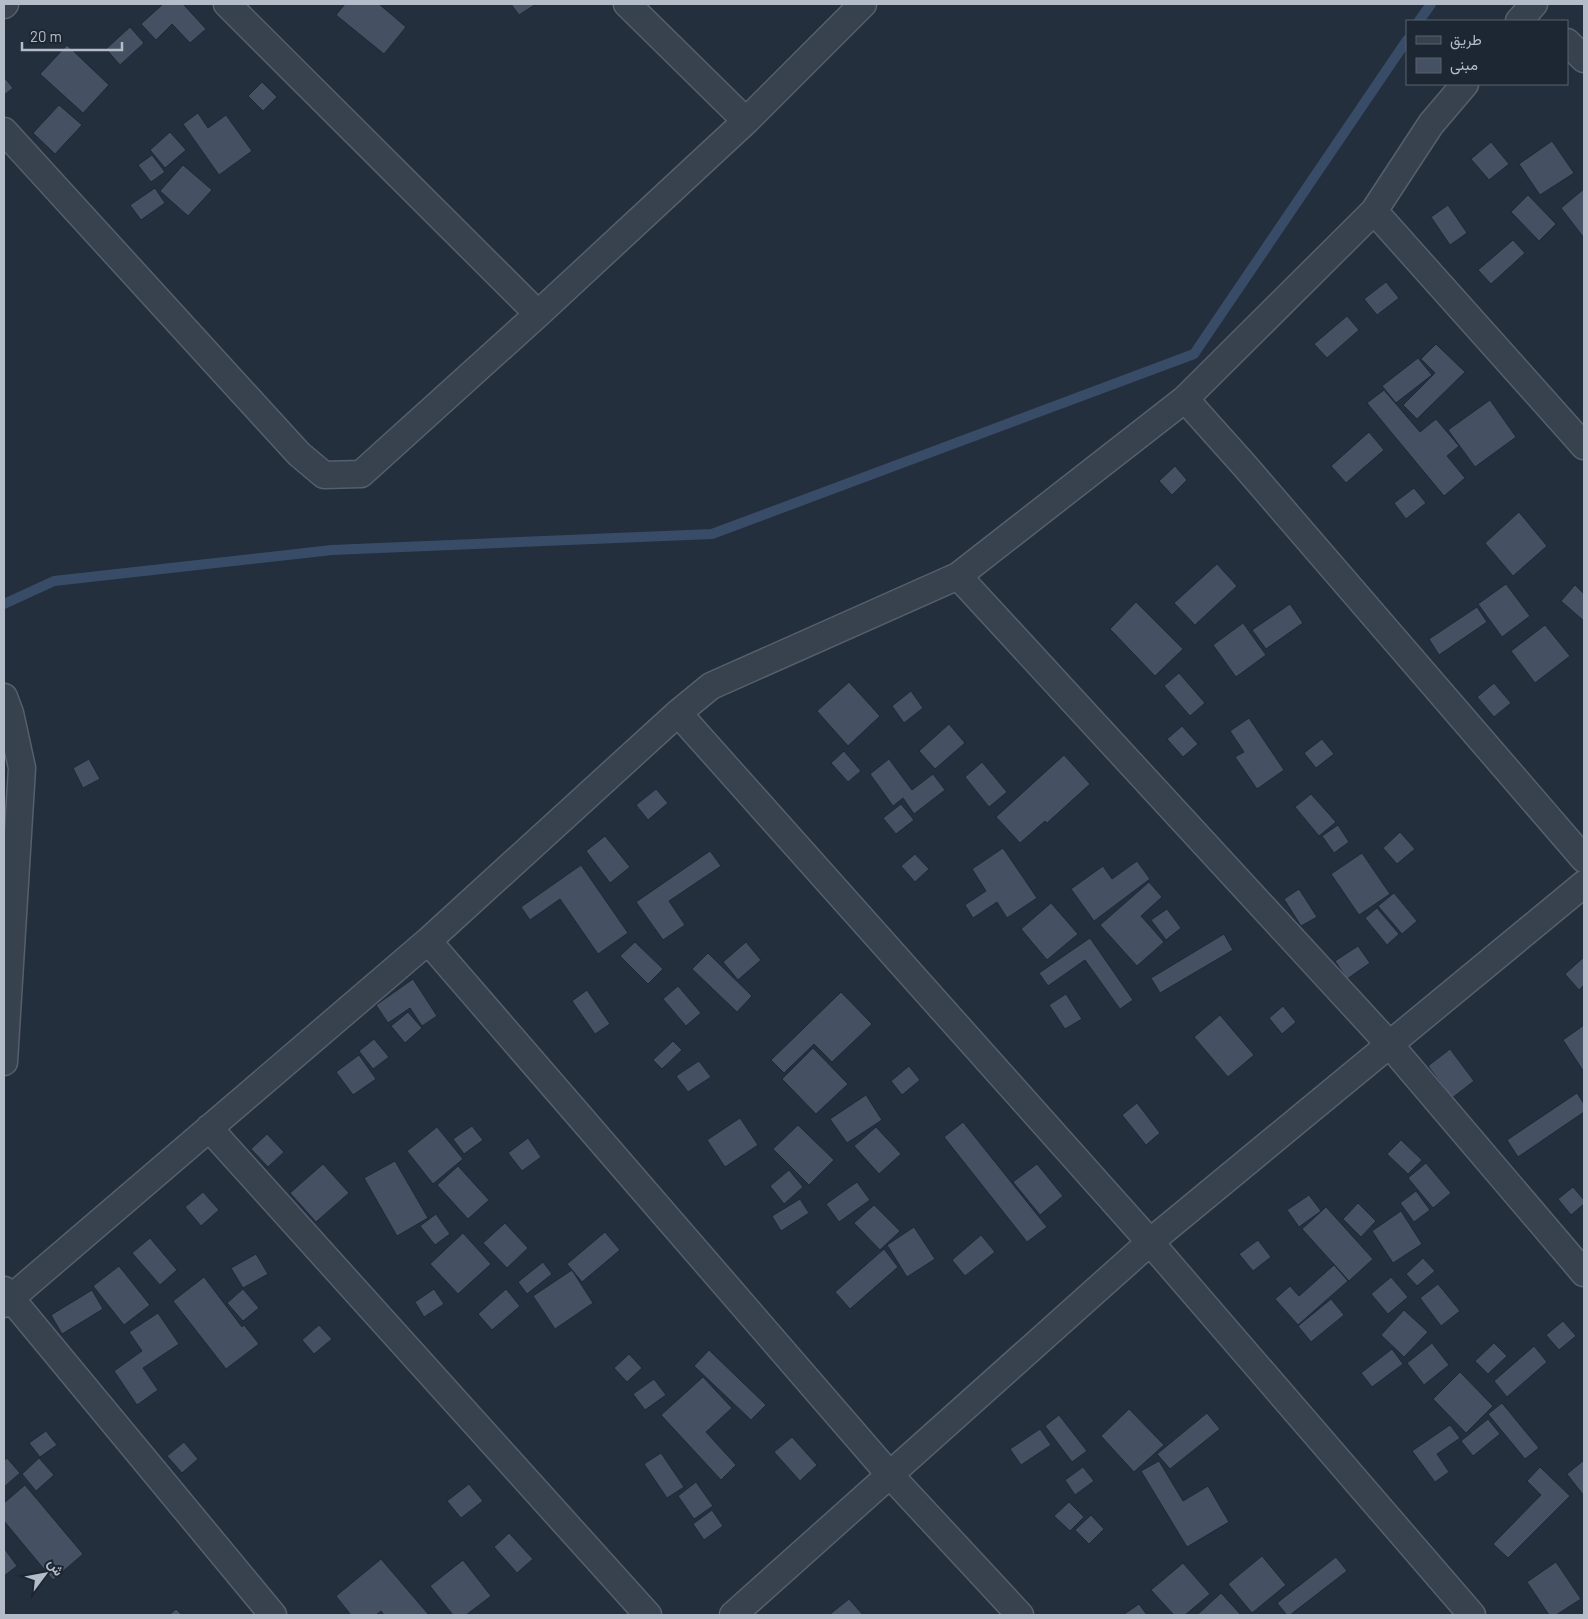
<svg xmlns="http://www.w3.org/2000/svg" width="1588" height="1619" font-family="Barlow,Vazirmatn,sans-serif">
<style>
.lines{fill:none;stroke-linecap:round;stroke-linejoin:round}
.stream{stroke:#394c67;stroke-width:10}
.building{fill:#455162;stroke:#1f2835}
.street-casing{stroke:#565f6c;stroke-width:29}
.street{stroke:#38414e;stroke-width:26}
</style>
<rect width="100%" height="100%" fill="#242f3e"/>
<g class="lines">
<path class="stream" d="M1419,21L1431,4
M4,604L54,581L332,550L712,534L1194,354L1407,40"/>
</g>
<path class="building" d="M163,4H183L206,29L190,43L172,24L156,40L141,24Z
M345,4H379L406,27L384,54L336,15Z
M511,4H536L519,15Z
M130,27L144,43L120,65L106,49Z
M67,45L109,85L83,113L40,74Z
M4,77L13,88L4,95Z
M262,82L277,97L263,111L248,96Z
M59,105L82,125L55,154L33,133Z
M198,113L208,128L226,115L252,151L219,175L183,124Z
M170,132L186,150L165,168L150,150Z
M1552,141L1574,173L1540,195L1519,164Z
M1491,142L1509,164L1489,180L1471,159Z
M152,155L165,172L151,182L138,165Z
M183,165L212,190L188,216L160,191Z
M155,188L165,203L141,220L130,205Z
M1584,189V238L1561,208Z
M1528,195L1556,224L1539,241L1511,212Z
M1448,205L1467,233L1450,245L1431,217Z
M1513,240L1525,253L1491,284L1478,270Z
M1386,282L1399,298L1377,315L1364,299Z
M1347,316L1359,330L1327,358L1314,344Z
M1436,344L1465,372L1417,419L1403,405L1435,373L1421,359Z
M1418,358L1432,375L1396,403L1382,386Z
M1384,390L1420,432L1436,419L1459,446L1447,456L1465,478L1444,496L1367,403Z
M1490,400L1516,437L1475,467L1448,430Z
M1369,432L1384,450L1346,483L1331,466Z
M1175,466L1187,480L1172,495L1159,481Z
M1414,488L1426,503L1406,519L1394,503Z
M1519,512L1547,546L1513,576L1485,543Z
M1217,564L1237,586L1195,625L1174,603Z
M1506,584L1530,616L1502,637L1478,604Z
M1575,585L1584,594V621L1561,601Z
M1136,602L1183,649L1155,676L1110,629Z
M1290,604L1303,623L1266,649L1252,630Z
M1477,607L1487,622L1439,655L1429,639Z
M1243,623L1266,655L1236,677L1213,645Z
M1545,625L1570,656L1535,683L1511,651Z
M1179,673L1205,703L1190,716L1164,686Z
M849,682L880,716L848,746L817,711Z
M1494,683L1511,703L1494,717L1477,697Z
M911,691L923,708L904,723L892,706Z
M1249,718L1284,770L1257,789L1235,757L1244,752L1230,731Z
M949,724L965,743L935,769L919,751Z
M1182,726L1198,744L1183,757L1167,739Z
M1322,739L1334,754L1316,768L1304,753Z
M844,751L861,771L848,782L831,763Z
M1064,755L1090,784L1047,823L1045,821L1020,843L996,817Z
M89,759L100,779L83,788L73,768Z
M889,759L912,790L933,774L945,790L914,814L903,798L893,806L870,774Z
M982,762L1007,792L989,807L965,777Z
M656,789L668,803L648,820L636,805Z
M1311,794L1336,822L1319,836L1295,807Z
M901,804L914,820L896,834L883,818Z
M1338,825L1349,842L1334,853L1322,836Z
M1400,832L1415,849L1397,864L1383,848Z
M605,836L630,867L610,883L586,851Z
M1003,848L1037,898L1007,918L997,902L973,918L965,905L986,891L972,869Z
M710,851L721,866L669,901L685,925L663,940L636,902Z
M1362,853L1390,894L1359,915L1331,874Z
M915,854L929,869L915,882L901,866Z
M1137,861L1150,879L1094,921L1071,889L1103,866L1112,879Z
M581,865L628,933L598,954L560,899L530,920L521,907Z
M1149,882L1162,897L1141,916L1164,942L1137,966L1100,925Z
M1299,889L1317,917L1301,926L1284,899Z
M1394,893L1417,921L1402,934L1378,906Z
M1051,903L1078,934L1047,960L1021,929Z
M1377,908L1399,934L1387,945L1365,918Z
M1167,909L1181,928L1166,940L1151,920Z
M1224,934L1233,950L1160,993L1151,978Z
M1090,938L1133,1000L1120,1009L1085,960L1048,986L1039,973Z
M635,942L663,969L648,984L620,956Z
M746,942L761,960L738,980L723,962Z
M1358,946L1370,963L1347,979L1335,961Z
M708,953L752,996L737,1012L692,969Z
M1584,957V985L1579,990L1565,974Z
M413,979L437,1016L422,1026L410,1008L388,1023L376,1005Z
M678,986L701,1013L686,1026L663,999Z
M587,990L610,1024L595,1034L572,1001Z
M841,992L872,1024L832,1062L814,1044L784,1073L771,1060Z
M1066,994L1082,1019L1065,1029L1049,1005Z
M1283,1006L1296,1022L1282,1034L1269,1018Z
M408,1012L422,1028L405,1043L391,1026Z
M1220,1015L1254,1055L1228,1077L1194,1037Z
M1584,1025V1072L1563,1040Z
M374,1039L389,1057L373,1069L359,1051Z
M673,1041L682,1050L662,1069L653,1060Z
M813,1048L848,1084L816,1114L782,1079Z
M1450,1049L1474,1081L1452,1098L1428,1066Z
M359,1055L376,1079L353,1095L336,1072Z
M699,1061L711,1077L688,1092L676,1076Z
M909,1066L920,1080L902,1095L891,1081Z
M1577,1093L1584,1104V1112L1518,1157L1507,1140Z
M866,1095L882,1120L847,1143L830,1119Z
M1137,1103L1160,1133L1146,1145L1122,1115Z
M740,1118L758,1145L725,1167L707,1140Z
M963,1122L1047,1227L1027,1242L944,1137Z
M798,1125L834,1160L809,1185L773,1149Z
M472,1126L483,1140L464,1154L453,1139Z
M437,1127L463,1159L433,1184L407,1151Z
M876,1127L901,1154L879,1174L854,1146Z
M267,1134L284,1152L268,1167L251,1149Z
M528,1138L541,1157L522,1171L508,1153Z
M1401,1140L1422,1160L1408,1174L1387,1154Z
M395,1161L428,1218L397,1236L364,1178Z
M1426,1163L1451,1193L1433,1208L1408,1178Z
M323,1164L349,1193L316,1222L290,1193Z
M1037,1164L1063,1196L1040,1215L1013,1182Z
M458,1166L489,1200L468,1219L437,1185Z
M789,1170L803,1187L784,1204L770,1186Z
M857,1182L870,1200L839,1222L826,1204Z
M1573,1187L1584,1200V1204L1571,1215L1558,1199Z
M1416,1191L1430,1210L1414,1222L1400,1203Z
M203,1192L219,1210L201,1226L185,1207Z
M1309,1195L1321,1211L1299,1227L1287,1210Z
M800,1199L809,1213L781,1231L772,1216Z
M1358,1203L1376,1221L1361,1237L1343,1219Z
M874,1205L900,1231L880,1250L854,1223Z
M1326,1207L1373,1259L1349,1281L1302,1229Z
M1401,1211L1422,1244L1393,1263L1372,1231Z
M436,1214L450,1234L435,1245L420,1226Z
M505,1223L528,1248L507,1268L483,1243Z
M914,1227L935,1259L907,1277L887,1245Z
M605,1232L620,1250L582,1282L567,1264Z
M463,1233L491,1264L458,1294L430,1264Z
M981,1235L995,1252L965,1276L952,1260Z
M150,1238L177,1270L160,1285L132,1253Z
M1258,1240L1271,1257L1253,1271L1239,1254Z
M884,1249L898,1267L850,1309L835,1292Z
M256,1254L268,1274L243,1288L231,1268Z
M1423,1258L1435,1271L1417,1286L1406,1274Z
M543,1262L552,1274L527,1294L518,1282Z
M1334,1265L1348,1281L1298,1325L1275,1299L1290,1286L1299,1296Z
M119,1266L150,1305L124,1325L93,1286Z
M572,1270L593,1303L555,1329L533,1296Z
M204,1277L242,1327L244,1325L259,1344L226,1369L173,1301Z
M1391,1277L1408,1297L1388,1314L1371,1294Z
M1438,1284L1460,1311L1441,1326L1420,1298Z
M243,1289L259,1308L243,1321L227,1303Z
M434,1289L444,1304L424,1317L415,1302Z
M506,1289L520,1306L492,1330L478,1314Z
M92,1290L103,1309L62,1334L51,1315Z
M1331,1299L1344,1315L1311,1342L1298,1326Z
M1404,1310L1428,1332L1404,1357L1381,1335Z
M158,1313L179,1344L143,1368L158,1390L137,1405L114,1371L142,1351L129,1332Z
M1563,1321L1576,1336L1559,1350L1546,1335Z
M319,1325L332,1339L314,1354L302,1340Z
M1432,1343L1449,1365L1424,1385L1407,1363Z
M1494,1343L1507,1356L1488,1374L1475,1361Z
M1534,1346L1547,1362L1507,1397L1494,1381Z
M1392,1349L1403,1364L1372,1387L1361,1373Z
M709,1350L766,1405L751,1420L694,1366Z
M629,1354L642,1368L627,1382L614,1368Z
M1460,1372L1493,1406L1466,1433L1433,1399Z
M703,1377L732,1408L706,1432L736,1465L721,1480L661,1415Z
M654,1379L666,1395L645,1410L633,1394Z
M1502,1403L1539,1448L1525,1459L1488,1414Z
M1129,1409L1164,1445L1134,1472L1101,1436Z
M1207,1413L1220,1429L1170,1469L1157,1454Z
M1059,1415L1087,1451L1072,1462L1045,1426Z
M1488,1419L1500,1434L1473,1456L1461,1441Z
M1450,1425L1460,1438L1437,1454L1449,1472L1435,1482L1412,1451Z
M1040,1429L1051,1445L1021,1465L1010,1449Z
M46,1431L57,1445L40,1457L29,1443Z
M792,1437L817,1465L800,1481L774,1452Z
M184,1442L198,1459L182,1473L167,1456Z
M661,1453L684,1487L667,1498L644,1464Z
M7,1458L20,1473L4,1487V1461Z
M39,1458L54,1475L36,1491L22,1474Z
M1584,1460V1496L1567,1474Z
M1159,1461L1183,1501L1208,1486L1229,1522L1187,1547L1141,1471Z
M1083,1467L1094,1481L1075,1495L1065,1480Z
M1540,1467L1570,1496L1508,1558L1493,1544L1541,1495L1527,1481Z
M696,1482L713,1506L694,1519L678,1496Z
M469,1484L483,1501L461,1518L447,1501Z
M25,1485L83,1554L53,1580L4,1521V1503Z
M1069,1502L1084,1517L1070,1531L1054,1516Z
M712,1510L723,1526L704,1540L693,1524Z
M1091,1515L1104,1529L1089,1544L1075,1530Z
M509,1533L533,1559L517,1573L494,1547Z
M4,1548L17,1566L4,1576Z
M1262,1556L1286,1585L1252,1613L1228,1584Z
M1336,1557L1347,1571L1290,1615H1287L1277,1603Z
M381,1559L429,1615H384L381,1611L376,1615H351L336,1596Z
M463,1560L491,1596L466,1615H453L430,1586Z
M1556,1562L1581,1599L1556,1615H1549L1527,1582Z
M1183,1563L1210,1594L1185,1615H1174L1151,1590Z
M1221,1593L1241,1615H1197Z
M849,1599L863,1615H829Z
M1139,1604L1147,1615H1123Z
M176,1609L182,1615H169Z"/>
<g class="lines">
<defs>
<path id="street" d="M227,4L538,314
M627,4L746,121
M4,5L5,4
M1519,21L1534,4
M1567,42L1584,59
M4,131L299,454L324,475L361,474L538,314L746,121L863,4
M1374,211L1584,446
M1185,399L1245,466L1584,859
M958,576L1390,1045L1584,1273
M4,697L10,713L22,768L4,1062
M678,713L1150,1242L1472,1615
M428,941L890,1475L1020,1615
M209,1128L648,1615
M4,1290L273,1615
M4,1304L428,941L678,713L711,686L958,576L1185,399L1374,211L1431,124L1465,84
M733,1615L1150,1242L1584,884"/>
</defs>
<use href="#street" class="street-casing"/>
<use href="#street" class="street"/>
</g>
<rect width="1588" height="1619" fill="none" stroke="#b4bcc9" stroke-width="10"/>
<rect x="1406" y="20" width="162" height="65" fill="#1d2633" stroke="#59626f"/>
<rect x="1416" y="36" width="25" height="8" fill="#38414e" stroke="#59626f"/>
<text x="1450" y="45" font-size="15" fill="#b4bcc9">طريق</text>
<rect x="1416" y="58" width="25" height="15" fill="#455162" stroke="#59626f"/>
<text x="1450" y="70" font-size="15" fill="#b4bcc9">مبنى</text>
<g transform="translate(45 1574) rotate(58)" stroke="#1d2633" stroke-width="4" paint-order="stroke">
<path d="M0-4L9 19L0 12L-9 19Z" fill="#b4bcc9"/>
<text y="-8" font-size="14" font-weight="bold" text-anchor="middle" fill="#b4bcc9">ش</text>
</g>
<path d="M22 42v8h100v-8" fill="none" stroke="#b4bcc9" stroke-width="2.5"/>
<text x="30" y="42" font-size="15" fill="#b4bcc9" stroke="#1d2633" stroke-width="4" paint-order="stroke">20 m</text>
</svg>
